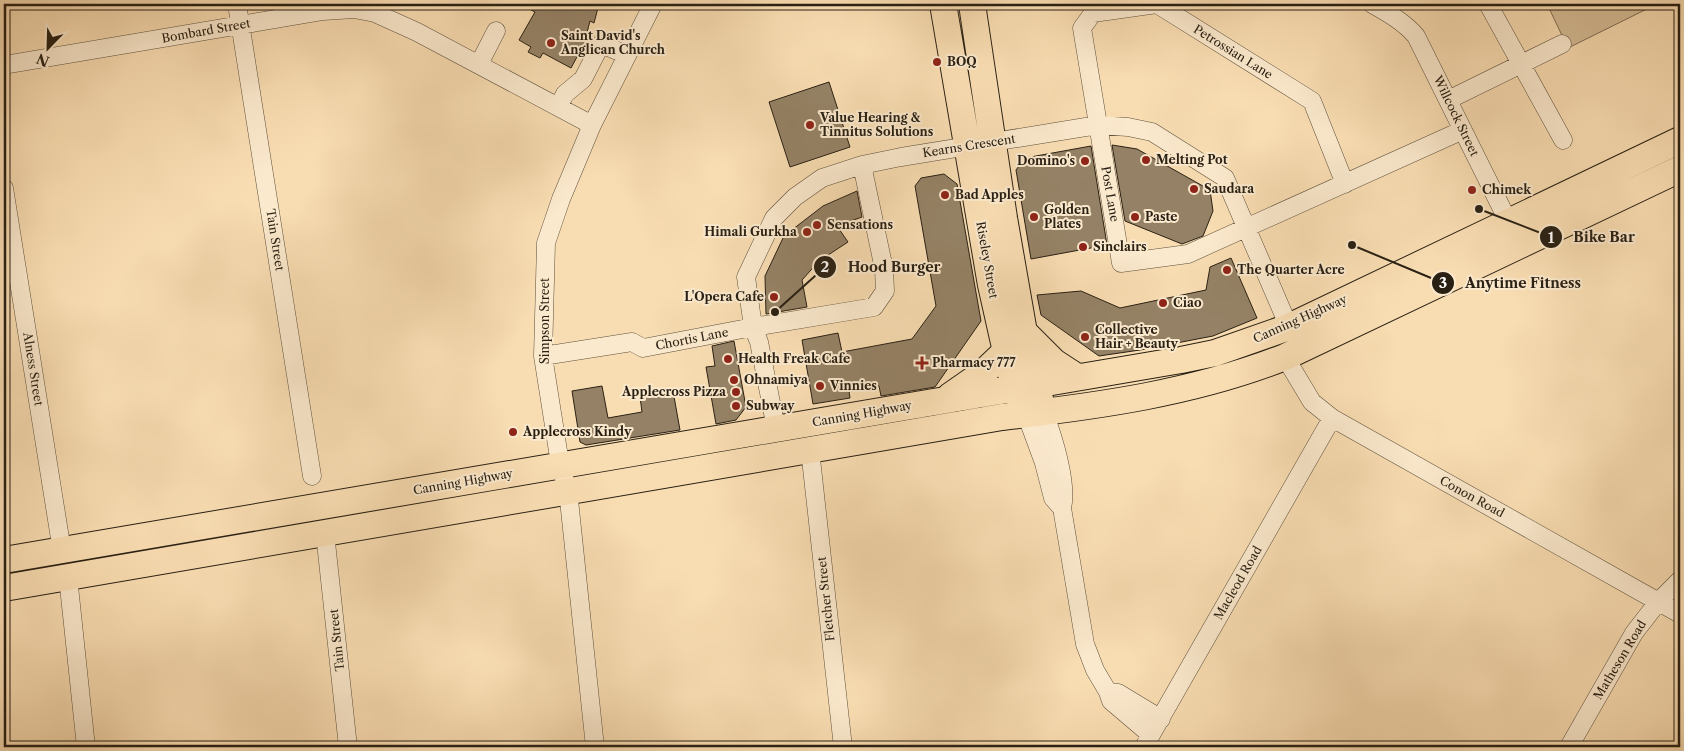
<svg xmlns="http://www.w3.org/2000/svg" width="1684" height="751" font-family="'Libre Caslon Text',serif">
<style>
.green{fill:#d6bd97;stroke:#806e56}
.building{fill:#958266;stroke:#292014}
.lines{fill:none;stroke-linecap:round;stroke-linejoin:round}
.minor-casing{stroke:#5d4f3c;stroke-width:19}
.highway-casing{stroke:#292014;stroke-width:28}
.minor{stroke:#fbe9cd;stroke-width:18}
.highway{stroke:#f9ddb2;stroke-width:26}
.poi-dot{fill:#8f2418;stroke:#fbe9cd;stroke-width:2}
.labels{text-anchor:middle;stroke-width:4;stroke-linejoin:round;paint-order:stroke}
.street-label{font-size:12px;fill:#292014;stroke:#fbe9cd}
.poi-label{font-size:12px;font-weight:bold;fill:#292014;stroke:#fbe9cd;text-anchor:start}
.leader{fill:none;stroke:#292014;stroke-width:2}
.callout-dot{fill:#292014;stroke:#fbe9cd;stroke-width:2}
.mark-label{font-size:15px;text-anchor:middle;font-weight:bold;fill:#fff}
.callout-label{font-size:14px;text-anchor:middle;font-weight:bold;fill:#292014;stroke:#fbe9cd;stroke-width:4;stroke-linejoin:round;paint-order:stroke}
</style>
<rect width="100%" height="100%" fill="#f9ddb2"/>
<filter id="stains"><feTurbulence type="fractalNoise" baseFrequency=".004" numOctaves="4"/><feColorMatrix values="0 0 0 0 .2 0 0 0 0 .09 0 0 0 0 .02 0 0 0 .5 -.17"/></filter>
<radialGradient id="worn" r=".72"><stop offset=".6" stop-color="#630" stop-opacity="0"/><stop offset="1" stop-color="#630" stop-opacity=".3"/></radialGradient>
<path class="green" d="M1547,4H1657L1568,48Z"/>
<path class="building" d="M520,4H599L594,23L590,21L584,44L571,68L543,53L540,58L528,52L531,47L519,40L535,12Z
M829,82L850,147L790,167L769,102Z
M1112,145L1137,149L1210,190L1213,211L1203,236L1182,244L1125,221Z
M1091,146L1107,245L1031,259L1016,170L1025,158Z
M944,174L957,184L981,321L935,387L881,396L879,386L849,391L850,398L813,404L802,340L838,333L842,352L912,339L936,306L915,186L921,178Z
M857,191L862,217L837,226L848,242L819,261L802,280L807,307L766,314L765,276L784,236L823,206Z
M1231,258L1257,318L1213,336L1140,350L1099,356L1041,315L1037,295L1081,291L1120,308L1206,290L1210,267Z
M734,341L746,407L736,420L716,424L706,367L715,366L712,346Z
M602,386L608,418L642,412L640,397L673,391L680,430L586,445L580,442L572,391Z"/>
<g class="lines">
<defs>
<path id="minor" d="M237,4L312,476
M1372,4C1388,13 1404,22 1416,36L1513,231
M1488,4L1563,140
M479,64L496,31
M4,65L323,11L354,9L375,13L417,32L592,125
M1448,100L1562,44
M558,107L565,94L583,79L601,44L627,55
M1345,184L1312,101L1157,4L1093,13L1082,28L1121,263L1188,254L1463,130
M4,188L62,551
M543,356L632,342L643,348L753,327L874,307L885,291L884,269L862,165
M1285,357L1312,402L1332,418L1680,614
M1044,412C1053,437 1068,483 1062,508L1085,644L1095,670L1108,692L1111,701L1151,735
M1026,414L1044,463L1053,498L1060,506
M776,428L759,342L753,327L746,277L774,218L795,197L822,178L862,165L901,157L1098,125L1128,127L1152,132L1225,178L1289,327
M810,450L843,747
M325,533L348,747
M68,577L86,747
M1108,692L1118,693L1161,719
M595,747L569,500L558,451L543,356L546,243L561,199L592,125L653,4
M1144,747L1332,418
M1569,747L1634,633L1658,602L1680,580"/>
<path id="highway" d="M943,4L991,285L1011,374L1021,402
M972,4L1004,218L1030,367L1040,399
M1024,332L1054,362L1077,377
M950,396L983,373L1005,352
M4,560L1181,360L1215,353L1289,327L1680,140
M4,588L1002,417C1098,406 1194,393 1285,357L1680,169"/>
</defs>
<use href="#minor" class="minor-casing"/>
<use href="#highway" class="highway-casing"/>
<use href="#minor" class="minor"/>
<use href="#highway" class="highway"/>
</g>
<g class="poi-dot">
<circle cx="551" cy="43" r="5"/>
<circle cx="937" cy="62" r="5"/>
<circle cx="810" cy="125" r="5"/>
<circle cx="1146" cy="160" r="5"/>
<circle cx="1085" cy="161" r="5"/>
<circle cx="1194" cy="189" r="5"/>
<circle cx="1472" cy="190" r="5"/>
<circle cx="945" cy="195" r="5"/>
<circle cx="1034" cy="217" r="5"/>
<circle cx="1135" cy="217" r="5"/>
<circle cx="817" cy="225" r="5"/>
<circle cx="807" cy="232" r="5"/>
<circle cx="1083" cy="247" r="5"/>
<circle cx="1227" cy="270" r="5"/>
<circle cx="774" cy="297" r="5"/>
<circle cx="1163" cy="303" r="5"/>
<circle cx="1085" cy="337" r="5"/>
<circle cx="728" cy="359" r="5"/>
<path d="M919.5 355.5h5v5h5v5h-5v5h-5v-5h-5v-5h5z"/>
<circle cx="734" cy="380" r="5"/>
<circle cx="820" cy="386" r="5"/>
<circle cx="736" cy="392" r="5"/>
<circle cx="736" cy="406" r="5"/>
<circle cx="513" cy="432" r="5"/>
</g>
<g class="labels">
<g class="street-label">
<text transform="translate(206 31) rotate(-10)" y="4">Bombard Street</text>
<text transform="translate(1233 52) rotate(32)" y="4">Petrossian Lane</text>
<text transform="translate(1456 116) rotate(64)" y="4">Willcock Street</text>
<text transform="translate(969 146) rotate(-9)" y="4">Kearns Crescent</text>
<text transform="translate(1110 194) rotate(80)" y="4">Post Lane</text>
<text transform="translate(275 240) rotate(81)" y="4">Tain Street</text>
<text transform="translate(987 260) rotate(80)" y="4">Riseley Street</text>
<text transform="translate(1300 319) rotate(-24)" y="4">Canning Highway</text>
<text transform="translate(545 321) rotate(-90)" y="4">Simpson Street</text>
<text transform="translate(692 339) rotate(-11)" y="4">Chortis Lane</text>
<text transform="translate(33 369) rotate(81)" y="4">Alness Street</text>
<text transform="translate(862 414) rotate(-10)" y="4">Canning Highway</text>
<text transform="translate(463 482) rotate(-10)" y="4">Canning Highway</text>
<text transform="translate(1472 497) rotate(29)" y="4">Conon Road</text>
<text transform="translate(1238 583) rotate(-60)" y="4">Macleod Road</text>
<text transform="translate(826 599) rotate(-96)" y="4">Fletcher Street</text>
<text transform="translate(337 640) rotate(-96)" y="4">Tain Street</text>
<text transform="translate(1620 660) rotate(-59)" y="4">Matheson Road</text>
</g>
<g class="poi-label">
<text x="561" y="40">Saint David's<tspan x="561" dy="14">Anglican Church</tspan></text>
<text x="947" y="66">BOQ</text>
<text x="820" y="122">Value Hearing &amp;<tspan x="820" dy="14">Tinnitus Solutions</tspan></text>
<text x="1156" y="164">Melting Pot</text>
<text x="1075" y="165" text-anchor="end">Domino's</text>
<text x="1204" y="193">Saudara</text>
<text x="1482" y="194">Chimek</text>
<text x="955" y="199">Bad Apples</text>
<text x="1044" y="214">Golden<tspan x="1044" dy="14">Plates</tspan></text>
<text x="1145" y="221">Paste</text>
<text x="827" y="229">Sensations</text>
<text x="797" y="236" text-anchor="end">Himali Gurkha</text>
<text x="1093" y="251">Sinclairs</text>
<text x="1237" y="274">The Quarter Acre</text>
<text x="764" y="301" text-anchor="end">L'Opera Cafe</text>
<text x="1173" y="307">Ciao</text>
<text x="1095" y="334">Collective<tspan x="1095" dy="14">Hair + Beauty</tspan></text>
<text x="738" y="363">Health Freak Cafe</text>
<text x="932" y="367">Pharmacy 777</text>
<text x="744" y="384">Ohnamiya</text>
<text x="830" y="390">Vinnies</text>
<text x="726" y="396" text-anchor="end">Applecross Pizza</text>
<text x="746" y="410">Subway</text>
<text x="523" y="436">Applecross Kindy</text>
</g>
</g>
<path class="leader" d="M1479 209L1551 237M775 312L825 267M1352 245L1443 283"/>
<g class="callout-dot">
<circle cx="1479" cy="209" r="5"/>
<circle cx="775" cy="312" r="5"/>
<circle cx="1352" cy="245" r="5"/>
<circle cx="1551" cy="237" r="12"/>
<circle cx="825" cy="267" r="12"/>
<circle cx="1443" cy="283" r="12"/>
</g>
<g class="mark-label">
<text x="1551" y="243">1</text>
<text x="825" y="272">2</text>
<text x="1443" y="288">3</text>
</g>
<g class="callout-label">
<text x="1604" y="242">Bike Bar</text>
<text x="894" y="272">Hood Burger</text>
<text x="1523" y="288">Anytime Fitness</text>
</g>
<rect width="1684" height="751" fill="none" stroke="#f9ddb2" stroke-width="20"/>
<rect x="5" y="5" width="1674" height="741" fill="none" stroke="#292014" stroke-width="2.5"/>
<rect x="10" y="10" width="1664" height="731" fill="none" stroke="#292014"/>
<g transform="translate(48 48) rotate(203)" stroke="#fbe9cd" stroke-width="4" paint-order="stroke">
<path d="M0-4L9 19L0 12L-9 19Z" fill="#292014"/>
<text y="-8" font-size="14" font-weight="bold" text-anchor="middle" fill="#292014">N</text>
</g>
<rect width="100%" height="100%" filter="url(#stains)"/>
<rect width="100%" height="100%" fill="url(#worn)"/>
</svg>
